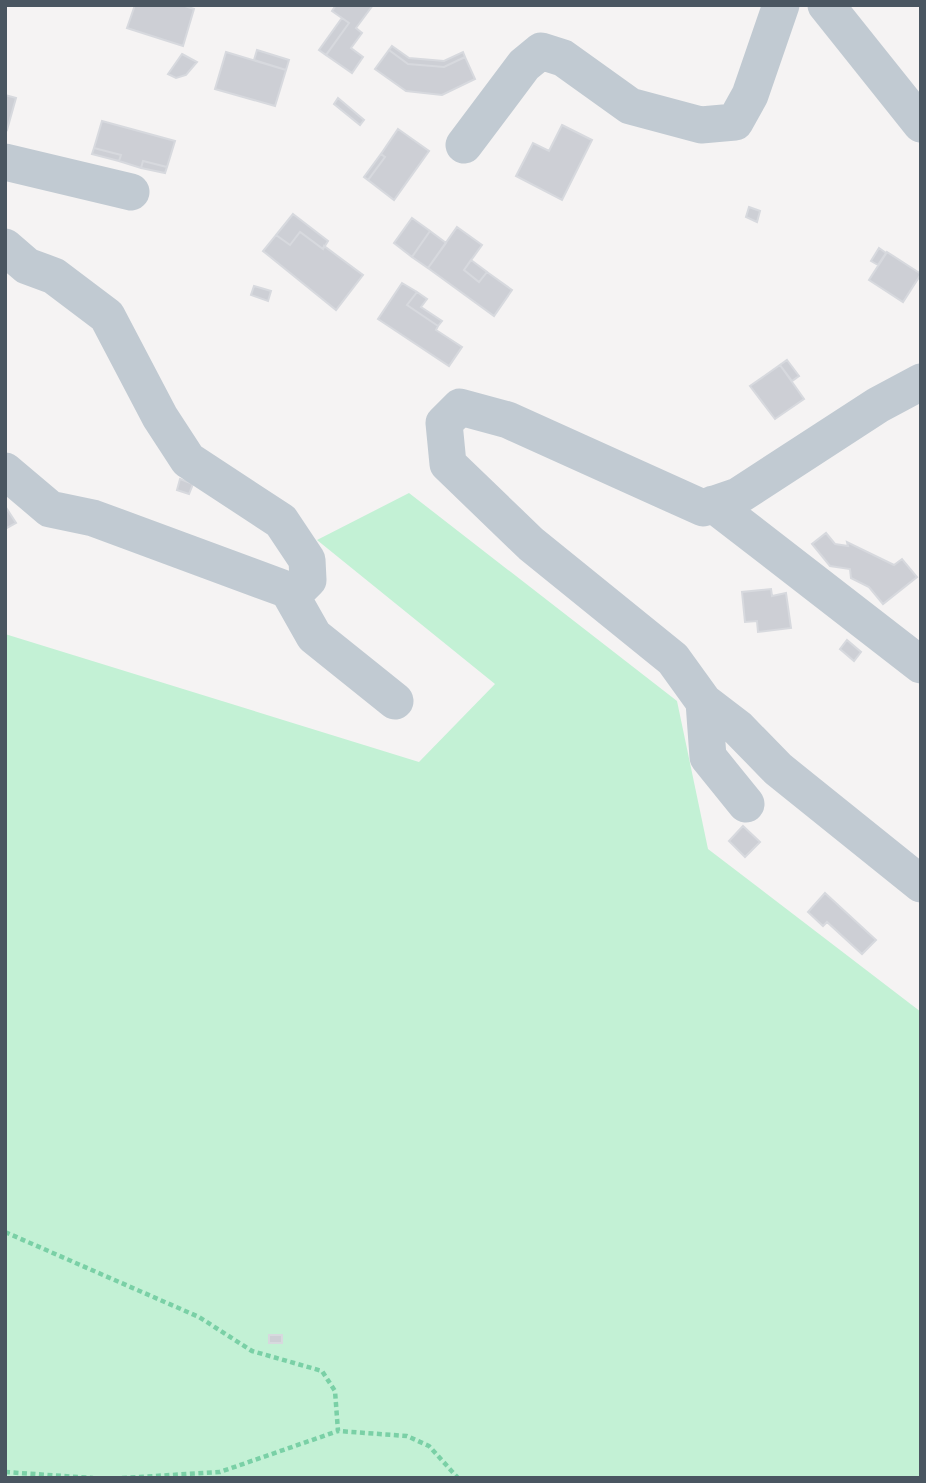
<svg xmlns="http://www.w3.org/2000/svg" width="926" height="1483" font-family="'DejaVu Sans',sans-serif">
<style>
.green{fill:#c3f1d5}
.building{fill:#cdcfd5;stroke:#d7d9de;stroke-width:2}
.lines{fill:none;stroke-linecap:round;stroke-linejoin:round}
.path{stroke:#7ad0a6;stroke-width:4.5;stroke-dasharray:5 3.5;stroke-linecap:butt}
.minor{stroke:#c1cad2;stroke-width:37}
</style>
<rect width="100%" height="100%" fill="#f5f3f3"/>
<path class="green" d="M409,493L677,701L708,849L921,1012V1478H5V634L419,762L495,684L317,540Z"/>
<path class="building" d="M135,5H182L194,9L183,46L127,28Z
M336,5H373L356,28L362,33L351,48L363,57L352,73L326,55L349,23L332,11Z
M342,18L349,23L326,55L319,50Z
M392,46L409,58L444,61L463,52L465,57L444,67L408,64L389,50Z
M257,50L289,60L286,70L254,60Z
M389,50L408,64L444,67L465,57L475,79L442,95L406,91L375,69Z
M226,52L286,70L275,106L215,89Z
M182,54L197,62L186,75L176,78L168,74Z
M5,95L16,98L7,130L5,129Z
M338,98L364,120L360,125L334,104Z
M102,121L175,141L167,167L143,161L141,168L119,161L121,155L94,148Z
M562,125L592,140L562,200L516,176L533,143L549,151Z
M398,129L429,151L394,200L368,180L385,157L381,154Z
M94,148L121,155L119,161L92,154Z
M381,154L385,157L368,180L364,177Z
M143,161L167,167L165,173L141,168Z
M749,207L760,211L757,222L746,217Z
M293,214L328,241L323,249L300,232L290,245L276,235Z
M412,218L430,231L412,257L394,243Z
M457,227L482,245L464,270L479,282L487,272L512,290L494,316L428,268Z
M430,231L446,243L428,268L412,257Z
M300,232L323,249L324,246L363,275L336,310L263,251L276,235L290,245Z
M879,248L886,253L878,265L871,261Z
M887,252L921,274L903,302L869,280Z
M471,260L487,272L479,282L464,270Z
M402,283L417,292L407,305L438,326L436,330L462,347L449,366L378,319Z
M254,286L271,291L268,301L251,295Z
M417,292L427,299L421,307L442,321L438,326L407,305Z
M787,360L799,376L792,381L780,365Z
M780,365L804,399L775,419L750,386Z
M180,479L193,484L189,494L177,490Z
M5,506L16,523L5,529Z
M826,533L835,544L848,546L847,542L894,565L902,559L917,577L883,604L869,587L851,578L850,569L830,566L812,544Z
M771,589L772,596L786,593L791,628L758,632L757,621L745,622L742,592Z
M847,640L861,652L854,661L840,649Z
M743,826L760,842L745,857L729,841Z
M825,893L876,940L862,954L827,922L823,926L808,912Z
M269,1335H282V1343H269Z"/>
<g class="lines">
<path class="path" d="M5,1232L199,1317L252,1351L322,1371L335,1391L338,1431L407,1436L429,1446L458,1478
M5,1472L93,1478
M122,1478L220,1472L338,1431"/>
<path class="minor" d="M826,5L921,124
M464,145L524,65L541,51L563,58L630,106L701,125L735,122L750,95L781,5
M5,162L131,192
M5,247L27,266L54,276L107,316L160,417L188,460L281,521L307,560L308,580L300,588L288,590L93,518L50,509L5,471
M713,504L921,665
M288,590L314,636L395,701
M704,702L738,728L778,769L921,884
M746,804L708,757L704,702L673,659L531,544L448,464L444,423L460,407L508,420L703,508L738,496L878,405L921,382"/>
</g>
<rect width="926" height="1483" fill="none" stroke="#4a5661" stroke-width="14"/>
</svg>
